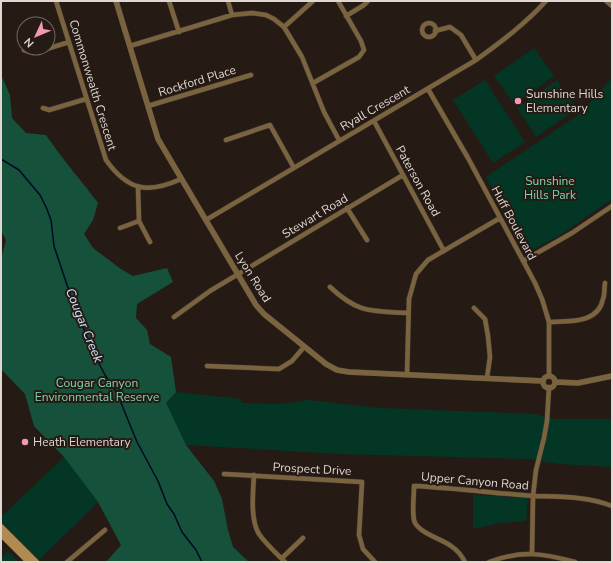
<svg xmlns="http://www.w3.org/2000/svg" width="613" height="563" font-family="'Nunito Sans',sans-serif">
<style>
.green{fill:#043625}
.forest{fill:#15513b}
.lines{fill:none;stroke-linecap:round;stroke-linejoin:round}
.stream{stroke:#000a22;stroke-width:1.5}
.minor-casing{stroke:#40352f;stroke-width:5.5}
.tertiary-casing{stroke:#40352f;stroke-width:6}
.secondary-casing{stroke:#40352f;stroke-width:7}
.minor{stroke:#7a633f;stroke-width:4.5}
.tertiary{stroke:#7a633f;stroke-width:5.5}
.secondary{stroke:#b08a4f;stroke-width:6}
.poi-dot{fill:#f19ab2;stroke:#261b14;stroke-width:1.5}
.labels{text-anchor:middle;stroke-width:4;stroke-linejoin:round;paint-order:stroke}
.street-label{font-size:12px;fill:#dfd7d2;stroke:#261b14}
.poi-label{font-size:12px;fill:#dfd7d2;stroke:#261b14;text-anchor:start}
.park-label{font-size:12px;fill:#7dd4ae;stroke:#261b14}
.water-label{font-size:13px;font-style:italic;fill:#cce1f9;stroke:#261b14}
</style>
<rect width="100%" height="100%" fill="#261b14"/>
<path class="green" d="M534,48L554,76L514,104L494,76Z
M612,78V199L559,236L526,253L486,177L581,113Z
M485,80L525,142L493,163L453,100Z
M557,80L577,109L536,137L517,108Z
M176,392L241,399V403L279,404L308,400L380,408L534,414L555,419H612V467L559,464L529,459L340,454L186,445L165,403Z
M64,457L98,502L39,560L1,522V517Z
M473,495L528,498L526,521L500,523L473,529Z
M8,551L19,562H1V558Z"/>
<path class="forest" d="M1,75L10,95L12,118L26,133L46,135C62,159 81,180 98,203L93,220L84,234L93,248L121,269L133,276L167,268L173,282L137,304L136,318L147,330L150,344L171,357L176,392L166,403L186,445L214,481L222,499L228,530L233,547L249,562H106L121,545L98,502L64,457L34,426L25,394L1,369V259L6,240L1,231Z"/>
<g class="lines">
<path class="stream" d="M1,159L19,170L40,195L46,207L51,220L54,246L72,300L94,354L105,375L117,393L137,442L158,481L167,504L174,514L182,532L196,550L202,562"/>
<defs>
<path id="minor" d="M56,1L106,160C128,191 148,194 181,179
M169,1L179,32
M228,1L232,15
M606,1L612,6
M346,16L364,5L368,1
M422 30a7 7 0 1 1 14 0a7 7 0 1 1-14 0Z
M284,27L313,1
M435,31L450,27L461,35L476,60
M130,46L232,15L252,13L266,15L274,19L284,27L302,57L324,112L339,140
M24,50L34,53L69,42
M313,83L359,57L364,50L361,41L338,1
M428,89L468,158L535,283L542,299L549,322V376
M148,106L251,75
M43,108L49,110L86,99
M374,121L444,251
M226,140L270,125L294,168
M138,187L139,221L150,242
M347,208L367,240
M206,220L476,60C501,42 525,24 546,1
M120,228L139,221
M523,261L572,233L612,206
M330,287C359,314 371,311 408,313
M474,308L485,319L488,336L490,357L487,378
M174,317L210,291L403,175
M549,322C569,321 598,324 603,299C605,294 604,288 605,283
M207,366L279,369L292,361L304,347
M407,375L409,299L416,274L428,260L500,218
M224,474L362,482L359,535L363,549L375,562
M254,475C253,492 250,520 259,534C266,544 277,554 285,562
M532,553L533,496L536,470L544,438L547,421L549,387
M282,558L303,538
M67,562L105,530
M465,562C462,556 457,550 451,546C442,539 416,532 414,520C412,510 414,497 414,486C454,488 494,493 533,496C560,497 587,496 612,506
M489,562C522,550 542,553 575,562"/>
<path id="tertiary" d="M116,1L158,139L256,305L264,314L326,364L337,370L349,372L543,381
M543 382a6 6 0 1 1 12 0a6 6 0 1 1-12 0Z
M555,382L578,383L612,376"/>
<path id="secondary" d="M1,527L36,562
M1,534L29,562"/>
</defs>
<use href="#minor" class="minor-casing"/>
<use href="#tertiary" class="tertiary-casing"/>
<use href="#secondary" class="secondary-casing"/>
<use href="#minor" class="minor"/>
<use href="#tertiary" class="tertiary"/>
<use href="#secondary" class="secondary"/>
</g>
<g class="poi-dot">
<circle cx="518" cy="101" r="4"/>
<circle cx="25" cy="442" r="4"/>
</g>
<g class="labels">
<g class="street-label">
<text transform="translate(197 81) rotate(-17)" y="4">Rockford Place</text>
<text transform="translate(93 85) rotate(73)" y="4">Commonwealth Crescent</text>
<text transform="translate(375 108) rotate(-30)" y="4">Ryall Crescent</text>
<text transform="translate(418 181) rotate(61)" y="4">Paterson Road</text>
<text transform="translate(315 216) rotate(-31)" y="4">Stewart Road</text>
<text transform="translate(514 223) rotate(62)" y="4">Huff Boulevard</text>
<text transform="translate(253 277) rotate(58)" y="4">Lyon Road</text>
<text transform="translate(312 469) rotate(3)" y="4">Prospect Drive</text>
<text transform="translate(475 481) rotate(5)" y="4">Upper Canyon Road</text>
</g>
<g class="poi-label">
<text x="526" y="98">Sunshine Hills<tspan x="526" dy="14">Elementary</tspan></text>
<text x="33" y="446">Heath Elementary</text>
</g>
<g class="park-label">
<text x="550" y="185">Sunshine<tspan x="550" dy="14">Hills Park</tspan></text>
<text x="97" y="387">Cougar Canyon<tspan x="97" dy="14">Environmental Reserve</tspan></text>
</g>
<g class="water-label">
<text transform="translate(85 325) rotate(68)" y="5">Cougar Creek</text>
</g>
</g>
<rect width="613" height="563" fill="none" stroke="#dfd7d2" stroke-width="4"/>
<g transform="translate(36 36) rotate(226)"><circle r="19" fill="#261b14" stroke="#706660"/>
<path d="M0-3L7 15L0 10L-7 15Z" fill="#f19ab2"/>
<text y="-6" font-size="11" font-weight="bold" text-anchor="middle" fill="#dfd7d2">N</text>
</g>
</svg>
